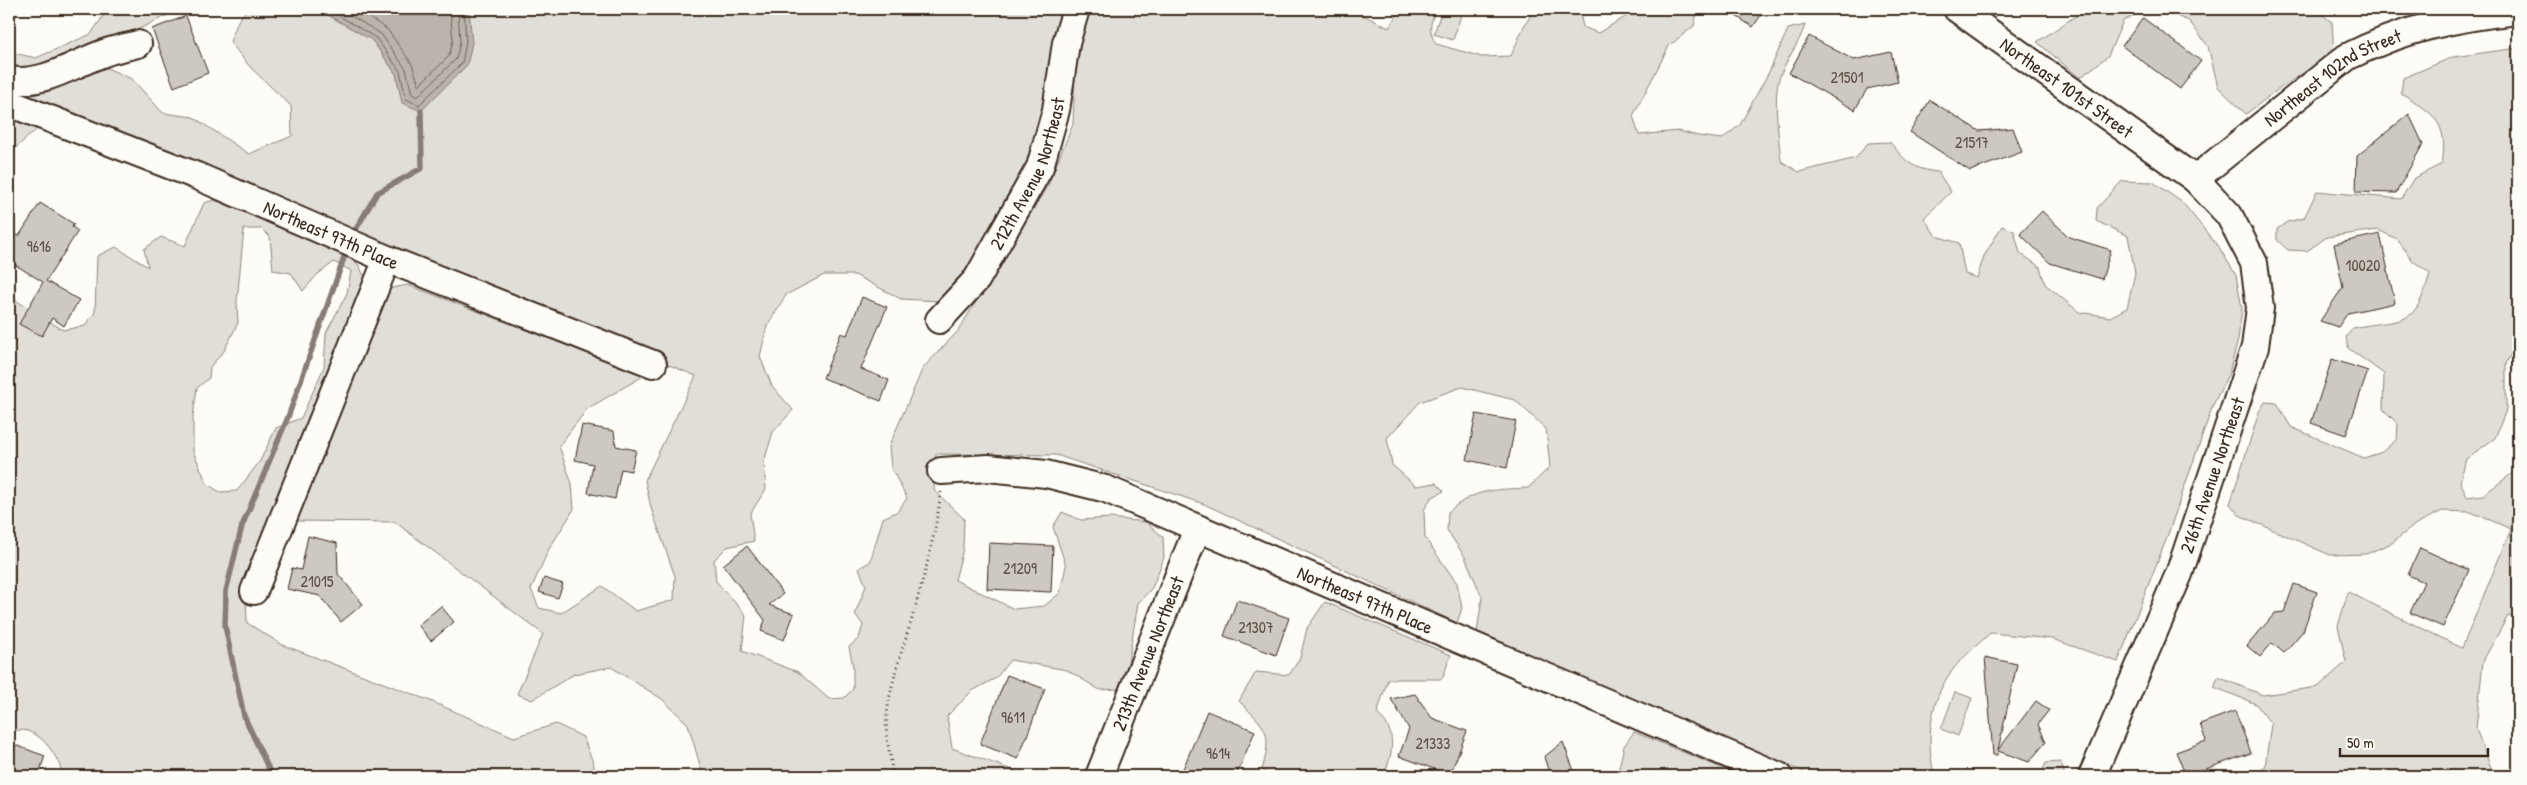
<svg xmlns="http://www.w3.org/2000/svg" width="2527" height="785" font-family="'Patrick Hand',sans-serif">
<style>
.green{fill:#e1ded7;stroke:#8e847a;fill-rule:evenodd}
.water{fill:#bbb4ad;stroke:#887d74}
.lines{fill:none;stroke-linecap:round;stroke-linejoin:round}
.shore{stroke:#6e6157;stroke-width:1}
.stream{stroke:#887d74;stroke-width:5.5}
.building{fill:#cdc8c2;stroke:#3b2a1e}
.minor-casing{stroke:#3b2a1e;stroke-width:30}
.path{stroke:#3b2a1e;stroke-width:3;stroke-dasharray:1 4;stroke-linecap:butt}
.minor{stroke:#fdfcf7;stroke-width:26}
.labels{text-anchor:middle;stroke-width:4;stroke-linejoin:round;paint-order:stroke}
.number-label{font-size:16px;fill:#605247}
.street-label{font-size:19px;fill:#3b2a1e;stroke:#fdfcf7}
</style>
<rect width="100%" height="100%" fill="#fdfcf7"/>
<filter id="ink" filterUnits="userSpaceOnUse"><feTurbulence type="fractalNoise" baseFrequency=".02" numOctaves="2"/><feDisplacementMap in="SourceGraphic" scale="10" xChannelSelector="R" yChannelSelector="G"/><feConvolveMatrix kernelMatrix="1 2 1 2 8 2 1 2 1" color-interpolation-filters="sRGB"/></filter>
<g filter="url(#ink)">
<path class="green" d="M108,9H180L98,49L35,72H9V52L36,58L91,34Z
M247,9L321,11L372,40L396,74L461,9H1065L1051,52L1045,109L1033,161L967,275L939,301L901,299L855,275H824L786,295L767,326L760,357L772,386L793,410L773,432L764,462L766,489L750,514L754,541L727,547L714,560L716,581L746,615L742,651L798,672L829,699L844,698L853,689V666L849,647L859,638L863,625L855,614L866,586L859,568L870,562L883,518L898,511L907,498L891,468L889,446L923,368L958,331L1048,185L1073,124L1075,70L1089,9H1351L1389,28L1401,9H1436C1430,23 1428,31 1436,44L1482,57L1511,56L1524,26L1535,9H1579L1583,27L1598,33L1639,9H1698L1694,26L1669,46L1633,116L1639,135L1678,131L1698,136L1722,139L1740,125L1770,70L1788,29L1805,25C1799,45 1785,60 1779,79C1773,98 1779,140 1781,161L1799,172L1856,158L1868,143L1890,142C1906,162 1912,169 1938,172L1951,192L1924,218L1936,236L1959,243L1965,274L1977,278L1984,256L2002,226L2014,231L2020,253L2040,267L2045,284L2079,312L2110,317L2127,308L2135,273L2128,236L2096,221L2097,208L2122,181L2153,182L2183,203L2220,249L2236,275L2242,308L2238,340L2229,373L2213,405L2166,540L2118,662L2052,639L1990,633C1977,646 1961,658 1951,672C1930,700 1925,744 1935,776H1813L1477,633L1482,597L1465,557L1447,530L1448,512C1476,488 1493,490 1528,488L1550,467L1546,429L1515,400L1462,387L1420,402L1387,438L1392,465L1416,486L1436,483L1444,491L1431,498L1424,510L1425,538L1457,583L1462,608L1457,623L1204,504L1056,455L936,454L934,490L964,519L963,549L955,580L1014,609L1044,606L1060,593L1066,566L1053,527L1062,512L1081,520L1110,518L1146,522L1163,537L1164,558L1152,588L1138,603L1128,663L1118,689L1100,690L1067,670L1010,660L996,678L972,691L947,716L952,748L1029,776H701L702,772L688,724L662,699L611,667L574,674L532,700L517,694L543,634L395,522L292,521L387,289L408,285L645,375L587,409L559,446L572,484L574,509L549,549L531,589L539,608L561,613L602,586L636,611L674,600L675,576L651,508L645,480L696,376L201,172L9,97L100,65L132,79L163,113L193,117L249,154L292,136L291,106L250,67L230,42L238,21Z
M1442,9H1463L1453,40L1434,34Z
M2086,9H2146L2123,21L2108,56L2080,78L2037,42Z
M2158,9H2315L2332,22L2334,53L2280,88L2246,114L2218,87L2208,46L2189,21Z
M2518,48V339L2506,364V410L2495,438L2466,459L2460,482L2467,497L2483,495L2518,469V616H2508L2483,661L2476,729L2492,771L2517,776H2255L2265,767L2271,724L2256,704L2214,687L2218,677L2263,695L2318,687L2346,662L2338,626L2348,592L2462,648L2511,529L2471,512L2442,511L2416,524L2392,543L2366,554L2330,555L2239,515L2230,504L2259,412L2265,402L2277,403L2291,427L2364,458L2382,452L2397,439L2398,424L2383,409L2384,374L2348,348L2346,337L2353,328C2404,317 2414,331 2430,273L2413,261L2397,239L2378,230L2327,237L2307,251L2288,250L2277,240V229L2287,222L2304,218L2317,191L2401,199L2414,178L2442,164C2449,122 2433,113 2401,93L2403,78L2453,57Z
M9,118L37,129L11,152L9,151Z
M214,200L331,246L358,264L369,285L246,590L247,623L283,645L428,700L514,737L556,724L583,737L594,765L593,776H63C59,758 42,730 20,730C17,730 12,732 9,733V296L63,330L85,326L95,312L97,256L116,247L148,267L144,249L161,237L185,246L204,203ZM244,229H262L270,237L273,270L291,273L303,291L317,275L334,262L351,271L347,293L326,333L324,367L301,418L276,428L260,461L237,491L220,492L207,484L193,451V416L197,388L209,378L210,367L224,351L238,323L237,301Z
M1325,602L1451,655L1442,679H1388L1377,714C1398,729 1393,757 1383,776H1270L1262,770C1273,730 1266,728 1239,701L1256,672L1289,675L1300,658L1307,628Z
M1955,692L1972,698L1958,736L1941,729Z
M1634,732L1741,776H1617L1624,746Z
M2061,762L2065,776H2040L2046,763Z"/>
<path class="water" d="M306,9H469L472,43L467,65L421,111L402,103L396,74L372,40L321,11Z"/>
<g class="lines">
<path class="shore" d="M328,9L376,38L400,71L406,99L419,105L462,63L466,42L464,9
M340,9L381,34L406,69L412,94L417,97L456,59L460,42L458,9
M355,9L387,29L412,64L419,85L449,56L453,41L450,9"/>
<path class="stream" d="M356,229L377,193L422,168L421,111
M272,776L244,716L225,626L226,591L242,526L288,417L345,255"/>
</g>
<path class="building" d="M1725,9H1765L1753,27Z
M186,16L208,73L174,87L152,29Z
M2143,18L2201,61L2180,89L2122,46Z
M1809,36L1854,60L1891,52L1898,82L1867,89L1855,110L1789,73Z
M1930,100L1979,131L2013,128L2022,152L1970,171L1910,132Z
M2409,114L2423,144L2396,193L2356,192L2357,156Z
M40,203L74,224L72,227L78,231L46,281L79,300L64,326L52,318L42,336L19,324L43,282L9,261V230L19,236Z
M2042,211L2069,237L2111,250L2102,279L2050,263L2020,234Z
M2380,234L2395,303L2348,313L2338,327L2320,321L2343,287L2334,244Z
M862,297L887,307L861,369L889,380L881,401L823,378L841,333L847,335Z
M2332,359L2368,371L2346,435L2311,423Z
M1476,414L1516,421L1507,468L1467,460Z
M582,425L614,431L616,446L636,450L631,471L621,469L615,499L588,493L593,464L575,460Z
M308,536L337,543L338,574L363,604L341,622L320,596L287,589L292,568L301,570Z
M989,543L1053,546L1051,592L987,589Z
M747,546L783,594L769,605L794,614L784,640L761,631L765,620L723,565Z
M2420,548L2469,570L2443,627L2410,613L2424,582L2408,575Z
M544,578L563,584L558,598L539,592Z
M2294,584L2317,592L2303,631L2284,653L2272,643L2260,657L2247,646L2275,613L2284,612Z
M1237,600L1289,618L1276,655L1224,636Z
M441,606L454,622L431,641L418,625Z
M1985,657L2017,664L1998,750L2036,701L2049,710L2038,724L2046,742L2029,762L1998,751L1997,755H1993Z
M1007,675L1045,689L1018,759L980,744Z
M1415,694L1432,718L1467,731L1450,775L1399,756L1409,729L1391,699Z
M1207,711L1255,731L1236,776H1180Z
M2235,711L2251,753L2186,776L2176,752L2206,741L2200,724Z
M1563,742L1576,776H1550L1544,757Z
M15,745L45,756L38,776H9V762Z"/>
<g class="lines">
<defs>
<g id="minor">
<path id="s1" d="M1957,9L2195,179L2229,215L2254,263L2260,308L2255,347L2179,574L2092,776"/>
<path d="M9,80C42,86 73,64 104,53C115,49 127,47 138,44"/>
<path id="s2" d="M9,103L197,176L387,259L653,364"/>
<path id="s3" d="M2195,179L2347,57C2402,29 2458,17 2518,11"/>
<path id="s4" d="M939,320L977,279L1040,167L1056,110L1066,43L1076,9"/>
<path id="s5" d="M941,471L988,468L1046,474L1106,489L1779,776"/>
<path d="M254,591L387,259"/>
<path id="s6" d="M1099,776L1197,529"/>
</g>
</defs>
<use href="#minor" class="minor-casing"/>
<path class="path" d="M892,776C892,754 884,740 887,715C891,678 905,644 915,608C926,570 936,531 941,492"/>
<use href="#minor" class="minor"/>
</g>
</g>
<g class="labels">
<g class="number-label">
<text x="1847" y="83">21501</text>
<text x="1972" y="148">21517</text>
<text x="39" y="252">9616</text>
<text x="2363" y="271">10020</text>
<text x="1020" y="574">21209</text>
<text x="317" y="587">21015</text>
<text x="1256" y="633">21307</text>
<text x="1013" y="723">9611</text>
<text x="1433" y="749">21333</text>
<text x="1218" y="759">9614</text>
</g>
<g class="street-label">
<text dy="7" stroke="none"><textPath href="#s3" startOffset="172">Northeast 102nd Street</textPath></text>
<text dy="7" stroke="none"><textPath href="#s1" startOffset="135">Northeast 101st Street</textPath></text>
<text dy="7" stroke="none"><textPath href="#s4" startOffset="174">212th Avenue Northeast</textPath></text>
<text dy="7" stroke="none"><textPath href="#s2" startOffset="348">Northeast 97th Place</textPath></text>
<text transform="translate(2212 475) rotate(-71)" y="7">216th Avenue Northeast</text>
<text dy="7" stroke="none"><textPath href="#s5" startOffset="449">Northeast 97th Place</textPath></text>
<text dy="7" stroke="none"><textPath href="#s6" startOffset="132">213th Avenue Northeast</textPath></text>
</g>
</g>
<rect width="2527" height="785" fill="none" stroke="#fdfcf7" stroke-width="30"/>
<rect x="15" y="15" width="2497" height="755" fill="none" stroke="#3b2a1e" stroke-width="2" filter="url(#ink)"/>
<path d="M2340 748v8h148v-8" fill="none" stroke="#3b2a1e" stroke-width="2.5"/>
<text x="2347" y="748" font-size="15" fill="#3b2a1e" stroke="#fdfcf7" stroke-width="4" paint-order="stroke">50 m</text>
</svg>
